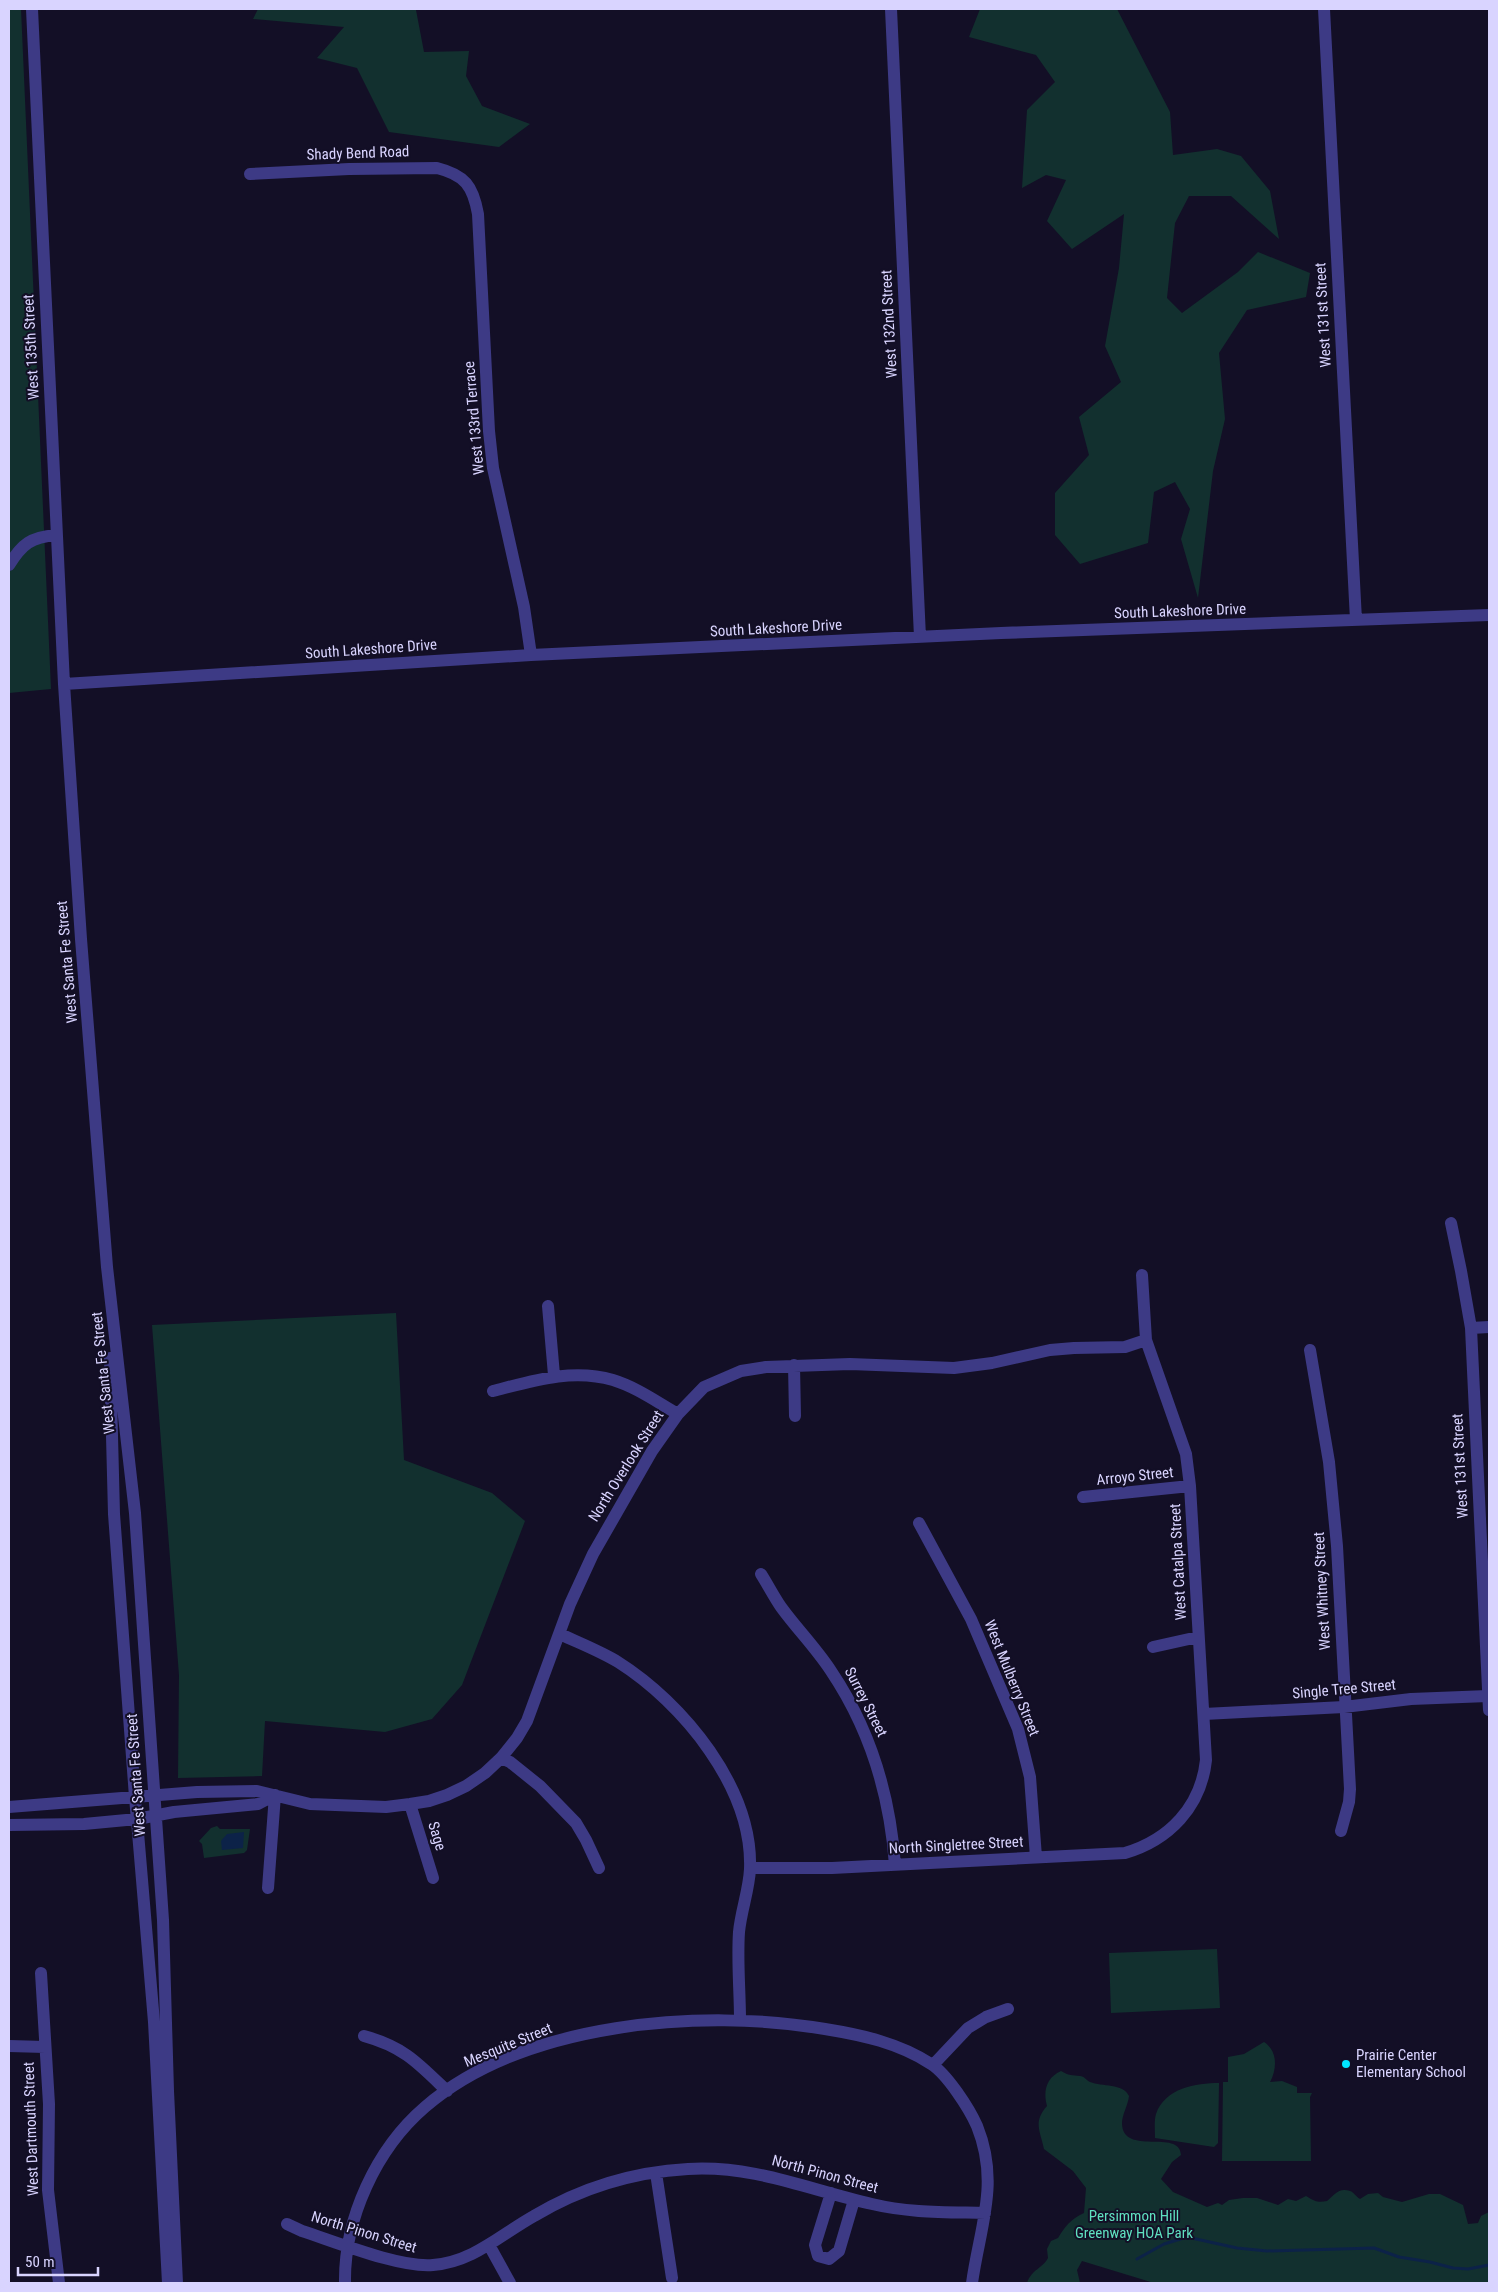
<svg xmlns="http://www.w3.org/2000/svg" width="1498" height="2292" font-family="'Roboto Condensed',sans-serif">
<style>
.green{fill:#12302f}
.water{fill:#0c2248}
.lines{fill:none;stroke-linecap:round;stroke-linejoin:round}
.stream{stroke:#0c2248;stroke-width:3}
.minor{stroke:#3d3a85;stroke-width:12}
.poi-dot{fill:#00e5ff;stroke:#130f26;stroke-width:2}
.labels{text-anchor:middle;stroke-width:4;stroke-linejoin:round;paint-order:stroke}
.street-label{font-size:15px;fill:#d9d4ff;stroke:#130f26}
.poi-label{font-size:15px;fill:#d9d4ff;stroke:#130f26;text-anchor:start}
.park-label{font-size:15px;fill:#5fe0c0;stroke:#130f26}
</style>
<rect width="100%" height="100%" fill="#130f26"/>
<path class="green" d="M9,9H21L51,689L9,693Z
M258,9H421L416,10L424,52L469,51L466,76L482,106L530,124L499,147L389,132L357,68L317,58L344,27L253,19Z
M980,9H1117L1170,112L1173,155L1217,149L1241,156L1270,191L1279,239L1231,196H1189L1175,223L1167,298L1182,313L1238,272L1258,252L1310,273L1306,297L1247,310L1219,353L1225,419L1213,471L1198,598L1181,539L1190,509L1175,482L1154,492L1148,543L1080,564L1055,535V493L1089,455L1079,417L1121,382L1105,346L1119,268L1124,214L1072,249L1047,221L1066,180L1046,175L1022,188L1027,110L1055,82L1036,55L969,37Z
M396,1313L404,1460L492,1493L525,1521L462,1685L432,1719L385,1732L265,1721L262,1776L178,1778L179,1675L152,1325Z
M217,1826L220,1829H250L247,1850L244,1853L204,1858L202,1844L199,1841L211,1828Z
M1217,1949L1220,2008L1111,2013L1109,1953Z
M1264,2042C1278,2051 1277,2069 1270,2082L1282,2081L1297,2087V2093H1312L1310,2097L1311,2161H1222L1223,2082H1228V2057L1244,2054Z
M1061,2071C1069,2076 1072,2075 1080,2076C1084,2076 1086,2080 1090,2082C1102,2087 1123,2083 1129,2096C1128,2105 1122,2115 1122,2123C1122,2157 1180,2128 1181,2155L1172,2162L1161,2179L1173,2192L1207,2207L1218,2203L1222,2205L1229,2200L1243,2198H1257L1278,2205L1288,2199L1296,2201L1306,2196C1314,2201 1318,2203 1327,2201C1334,2195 1339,2187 1350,2191C1354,2192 1356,2197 1360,2199L1368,2194L1378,2193L1383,2197L1402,2202L1429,2194H1440L1463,2205L1468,2224L1478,2223L1481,2216L1489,2212V2283H1154L1082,2261L1077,2270L1080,2283H1027C1032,2269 1042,2269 1048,2258L1047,2249L1051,2241L1058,2238C1065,2226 1071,2219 1084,2213L1086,2188L1073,2171L1044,2149C1040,2130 1033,2122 1047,2106C1043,2091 1046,2078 1061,2071Z
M1219,2083L1218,2143L1214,2147L1155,2138C1155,2130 1154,2121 1156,2114C1165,2088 1196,2083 1219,2083Z"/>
<path class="water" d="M244,1832L243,1848L222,1850L221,1841L227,1834Z"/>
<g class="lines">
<path class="stream" d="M1137,2259L1164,2244L1187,2237L1237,2248L1267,2251L1374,2248L1399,2257L1430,2262L1453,2268L1468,2269L1489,2265"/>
<path class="minor" d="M32,9L64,684L81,939L107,1267L135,1513L163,1920L168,2091L177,2283
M891,9L920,637
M1324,9L1356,620
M250,174L349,169L437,168C465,175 473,186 478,214L489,431L493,468L524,607L531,655
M9,565C22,544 31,537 56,535
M64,684L531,655L1001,633L1489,615
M1451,1223L1461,1271L1471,1328L1489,1710
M548,1306L554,1375
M1471,1328L1489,1327
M1310,1350L1329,1462L1337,1546L1350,1789L1349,1802L1341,1831
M110,1358L114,1514L135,1797L154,2022L168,2283
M794,1365L795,1416
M493,1391C532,1381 572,1368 613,1380C636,1387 657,1402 678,1414
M1083,1497L1190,1486
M919,1523L971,1619L1018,1729L1030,1777L1036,1857
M761,1574C768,1585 774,1597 781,1607C797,1629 816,1648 831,1671C870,1729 890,1795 895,1865
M560,1634C579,1643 600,1651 618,1662C683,1703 753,1788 750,1869C749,1890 741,1911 739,1932C737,1961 740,1991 740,2020
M1153,1647L1198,1637
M1204,1714L1344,1707L1411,1699L1488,1696
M501,1758L510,1762L540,1786L576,1823L586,1840L599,1868
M410,1804L433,1878
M9,1807L197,1792L257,1791L310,1804L386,1807L410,1804L429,1801L447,1795L466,1786L485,1773L501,1758L517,1738L527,1721L570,1604L593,1554L652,1451L678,1414L704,1387L741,1371L766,1367L850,1364L954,1368L992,1363L1050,1350L1074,1348L1125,1347L1146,1340
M9,1825L84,1824L137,1819L174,1812L258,1804L275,1795
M750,1868H832L1125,1853C1169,1840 1201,1807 1206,1760L1190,1486L1186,1454L1146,1340L1142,1275
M268,1888L275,1795
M41,1973L49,2104L48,2190L59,2283
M364,2036C404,2047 418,2063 447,2091
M9,2046L45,2047
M933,2065L968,2028L986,2017L1008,2009
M656,2173L672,2278
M831,2193L815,2245L818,2256L829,2259L839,2251L854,2200
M287,2224L302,2231C336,2242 400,2268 433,2265C473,2262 500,2235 534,2216C581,2188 633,2172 688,2169C755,2165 809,2190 872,2204C909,2213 947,2212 985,2213
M489,2245L510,2283
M345,2283C344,2219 376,2149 425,2107C524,2022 702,2008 825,2029C862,2035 899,2043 931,2064C947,2074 969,2108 977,2126C1000,2183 980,2226 972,2283"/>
</g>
<circle class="poi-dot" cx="1346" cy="2064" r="5"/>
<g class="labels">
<g class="street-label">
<text transform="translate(358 153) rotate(-2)" y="5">Shady Bend Road</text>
<text transform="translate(1323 315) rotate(-93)" y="5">West 131st Street</text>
<text transform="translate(889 324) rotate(-93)" y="5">West 132nd Street</text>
<text transform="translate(31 347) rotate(-93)" y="5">West 135th Street</text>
<text transform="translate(474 418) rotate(-95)" y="5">West 133rd Terrace</text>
<text transform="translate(1180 611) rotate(-2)" y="5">South Lakeshore Drive</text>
<text transform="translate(776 628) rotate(-3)" y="5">South Lakeshore Drive</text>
<text transform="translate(371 649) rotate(-4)" y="5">South Lakeshore Drive</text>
<text transform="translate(67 962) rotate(-95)" y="5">West Santa Fe Street</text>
<text transform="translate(103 1373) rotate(-96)" y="5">West Santa Fe Street</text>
<text transform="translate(626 1466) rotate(-58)" y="5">North Overlook Street</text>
<text transform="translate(1460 1466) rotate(-93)" y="5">West 131st Street</text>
<text transform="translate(1135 1476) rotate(-6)" y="5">Arroyo Street</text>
<text transform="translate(1178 1562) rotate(-93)" y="5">West Catalpa Street</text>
<text transform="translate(1322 1591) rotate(-93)" y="5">West Whitney Street</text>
<text transform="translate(1012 1678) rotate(68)" y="5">West Mulberry Street</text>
<text transform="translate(1344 1689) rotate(-5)" y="5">Single Tree Street</text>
<text transform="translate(866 1702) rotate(63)" y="5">Surrey Street</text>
<text transform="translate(136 1775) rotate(-94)" y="5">West Santa Fe Street</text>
<text transform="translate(437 1836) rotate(73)" y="5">Sage</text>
<text transform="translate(956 1845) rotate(-3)" y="5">North Singletree Street</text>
<text transform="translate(508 2045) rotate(-22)" y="5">Mesquite Street</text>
<text transform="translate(31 2129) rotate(-92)" y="5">West Dartmouth Street</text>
<text transform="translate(825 2174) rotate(15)" y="5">North Pinon Street</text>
<text transform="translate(364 2232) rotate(17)" y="5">North Pinon Street</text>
</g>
<g class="poi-label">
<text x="1356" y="2060">Prairie Center<tspan x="1356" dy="17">Elementary School</tspan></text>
</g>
<g class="park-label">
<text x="1134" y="2221">Persimmon Hill<tspan x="1134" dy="17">Greenway HOA Park</tspan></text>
</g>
</g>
<rect width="1498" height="2292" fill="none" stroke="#d9d4ff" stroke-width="20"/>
<path d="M18 2267v8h80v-8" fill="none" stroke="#d9d4ff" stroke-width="2.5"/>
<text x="25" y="2267" font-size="15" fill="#d9d4ff" stroke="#130f26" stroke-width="4" paint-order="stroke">50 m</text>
</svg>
